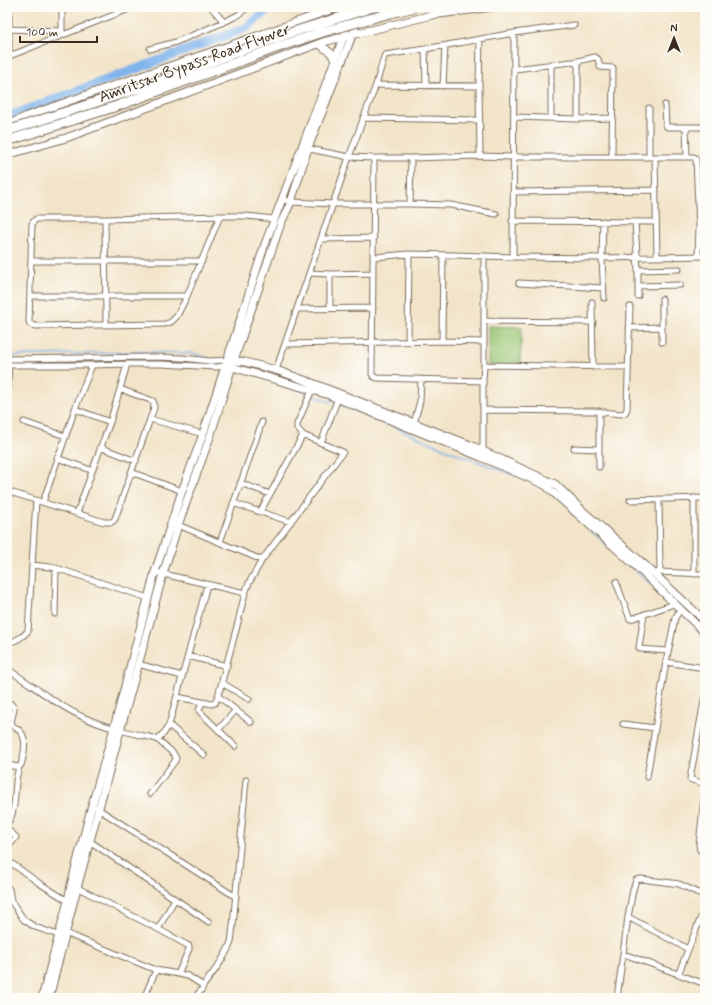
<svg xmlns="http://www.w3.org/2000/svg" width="712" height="1005" font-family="Mynerve,sans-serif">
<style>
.green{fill:#98c472;stroke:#6a7748}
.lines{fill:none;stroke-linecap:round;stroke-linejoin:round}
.stream{stroke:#7fb3ec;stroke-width:1.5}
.river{stroke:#7fb3ec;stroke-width:9}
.street-casing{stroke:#7b6b5a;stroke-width:7}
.secondary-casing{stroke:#7b6b5a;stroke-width:9}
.street{stroke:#fff;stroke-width:5}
.secondary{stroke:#fff;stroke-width:7}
.highway-bridge-casing{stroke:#7b6b5a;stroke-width:11;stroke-linecap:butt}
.highway-bridge{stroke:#fff;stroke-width:9}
.labels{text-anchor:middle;stroke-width:3;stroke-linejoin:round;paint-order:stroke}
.street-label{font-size:16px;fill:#3b2a1e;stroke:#fdfcf7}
</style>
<rect width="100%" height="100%" fill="#fdfcf7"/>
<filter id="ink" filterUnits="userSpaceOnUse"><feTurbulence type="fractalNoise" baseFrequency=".025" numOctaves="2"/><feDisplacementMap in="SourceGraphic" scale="8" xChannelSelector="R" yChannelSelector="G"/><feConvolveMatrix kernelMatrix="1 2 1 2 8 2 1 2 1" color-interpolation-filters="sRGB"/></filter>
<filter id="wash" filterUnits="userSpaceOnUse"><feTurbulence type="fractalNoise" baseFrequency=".012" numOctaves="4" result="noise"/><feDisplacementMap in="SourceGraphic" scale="16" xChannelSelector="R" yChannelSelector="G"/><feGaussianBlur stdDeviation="0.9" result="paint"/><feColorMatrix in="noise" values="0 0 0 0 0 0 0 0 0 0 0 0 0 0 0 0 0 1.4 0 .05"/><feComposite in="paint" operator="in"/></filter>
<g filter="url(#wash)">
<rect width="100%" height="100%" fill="#f2e4c8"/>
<path class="green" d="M488,326L522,327L520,366H488Z"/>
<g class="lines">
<path class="stream" d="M7,356L142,352L192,353L210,359
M300,390L308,393
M312,395L334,403
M338,404L364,414L450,451L516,476
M589,529L649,583"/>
<path class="river" d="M7,117L246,28L271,7"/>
</g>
</g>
<g filter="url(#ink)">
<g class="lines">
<defs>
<path id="street" d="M211,7L224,22L238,15L248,7
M9,29V7
M62,34V7
M480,39L479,86L480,156
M150,49L176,42L224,22
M425,49L426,86
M9,56V29L61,31
M7,57L134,7
M574,62L595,57L598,59L600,67L613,68L612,156
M551,64V118
M515,69L571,62C574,62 576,63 578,65V119
M376,85L479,86
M443,86L445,46
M665,105L666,125L667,127H705
M649,108V157
M514,117L578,119L613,118
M363,118L479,120
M686,127L687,157
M305,148L349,157L374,158H411L480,156L514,157H694L696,159L699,227L698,256
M655,157L657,257
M374,158L372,374L373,376L377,378L483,381
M513,192L656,190
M282,199L291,202L334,204H410L451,205L496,214
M410,204L411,158
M220,216L187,296L177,316L171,322L165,324L35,326L30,324L29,322L32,224L33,222L36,219H105L220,216H246L274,219
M105,219L106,325
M512,221L656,222
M603,221L602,258L604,298
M635,222L638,270V296
M322,239L374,238
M374,257L409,254L455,255L513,257L602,258L705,256
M513,257L514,33
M31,261H202
M638,270L679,269
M309,273L330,274L373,273
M330,274V308
M519,283L603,288
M638,286L680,285
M30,296H187
M662,299V342
M592,302L593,367
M297,309L373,308
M484,321L593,322
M629,328L662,327
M442,341L443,255
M408,342L409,254
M286,344L442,341L484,342
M7,359L155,357L182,358L210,361L227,360
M127,364L120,389L153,401C156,407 152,413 150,419
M7,365H92L127,364H161L216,367L226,366
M92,365L75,409L110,422
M484,365L628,367
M276,370L349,157L376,85L384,57L385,55L425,49L514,33L574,25
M7,397L9,364
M483,410L594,411L621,414L625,413L627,409L630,307
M24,422L65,436
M414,423L420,401L421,379
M321,443L338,398
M100,447L136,461
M574,448L599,449
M483,451V381L484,365V256
M57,458L91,470
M599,467V411
M131,472L182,491
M240,483L270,494
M7,491L104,522H112L115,519L150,419L203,434
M659,499L660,573
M36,500L32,565L50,567L56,568L148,598
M630,500L705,498
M43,502L75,409
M233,503L291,522
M260,512L303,435
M77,513L110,422L120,389
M178,525L262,560
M220,542L262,422
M155,572L245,593
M658,572L705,574
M694,574V498
M616,582L630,619H631L674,604
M55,614L56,568
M644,614L639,648L640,649L668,651
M7,642C14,643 24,636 28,631L32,565
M188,656L227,666
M666,662L705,668
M138,664L182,676
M7,669C33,685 56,705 83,717C106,728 132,733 157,739L164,733L169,725L207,585
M222,683L249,699
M705,695L690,779L692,780L705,784
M218,696L251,722
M177,697L212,704L215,703L218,696L237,626L245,593L249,583L262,560L343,452L303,435L297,428V424L312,390
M7,702L11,704L14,708C14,714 10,719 12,725C14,727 17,729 20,731C28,739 24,755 21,765L19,767L7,765
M202,703L199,710L200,712L235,746
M623,724L655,728
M169,725L204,755
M218,730L236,710
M647,777L666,662L675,618L680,610
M705,789L699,845L700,850L705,852
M150,794L175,761L176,758L173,753L157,739
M92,805L236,897
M7,824C16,812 14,797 16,783C16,777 18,772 19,767
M7,829L16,837L7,849
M88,840L175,899L209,922
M7,860L39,883L68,901
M76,887L158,929L175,899
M7,888L9,889L11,901L24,920L35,927L58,935
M628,917L688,949
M65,933L156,970L144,998
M624,954L705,984
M156,970L178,974L189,949V946L187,945L158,929
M178,974L188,976L202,985L203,986L202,989L195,998
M678,975L705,907
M203,986C213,973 225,958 231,942C232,937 232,931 233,926L246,780
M617,998L628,917L633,890L636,880L641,879L672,883L679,884L705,896"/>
<path id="secondary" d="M319,44L331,53L335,60
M7,125L27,116L86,95L234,44L339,7
M7,155L66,138L323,42L432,15L492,7
M230,360L245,362L276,370L307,381L470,445L555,484L584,512L648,568L705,621
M228,366L232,367L329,395L481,457L545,485L639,569L705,633
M42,998L68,901L71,885L92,805L114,728L155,572L182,491L203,434L265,244L335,60L350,19L354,7
M49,998L77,888L163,574L178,525L210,437L234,360L281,223L291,202L308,148L359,18L361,7"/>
</defs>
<use href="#street" class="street-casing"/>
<use href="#secondary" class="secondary-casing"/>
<use href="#street" class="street"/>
<use href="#secondary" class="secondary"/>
<defs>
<path id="highway-bridge" d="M13,129L155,83L234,53L290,33L373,7
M7,141L117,106L284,45L323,32L390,13L415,7"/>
</defs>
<use href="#highway-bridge" class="highway-bridge-casing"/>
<use href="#highway-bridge" class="highway-bridge"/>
</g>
</g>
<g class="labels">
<g class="street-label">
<text transform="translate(194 62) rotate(-20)" y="6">Amritsar Bypass Road Flyover</text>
</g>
</g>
<rect width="712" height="1005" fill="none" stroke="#fdfcf7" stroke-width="24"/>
<g transform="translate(674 38)" stroke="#fdfcf7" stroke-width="3" paint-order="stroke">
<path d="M0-3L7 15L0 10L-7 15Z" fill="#3b2a1e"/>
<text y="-6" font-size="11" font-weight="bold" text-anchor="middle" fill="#3b2a1e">N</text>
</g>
<path d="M20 36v6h77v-6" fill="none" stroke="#3b2a1e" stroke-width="2"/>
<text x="26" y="36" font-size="12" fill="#3b2a1e" stroke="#fdfcf7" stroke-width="3" paint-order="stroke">100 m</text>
</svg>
